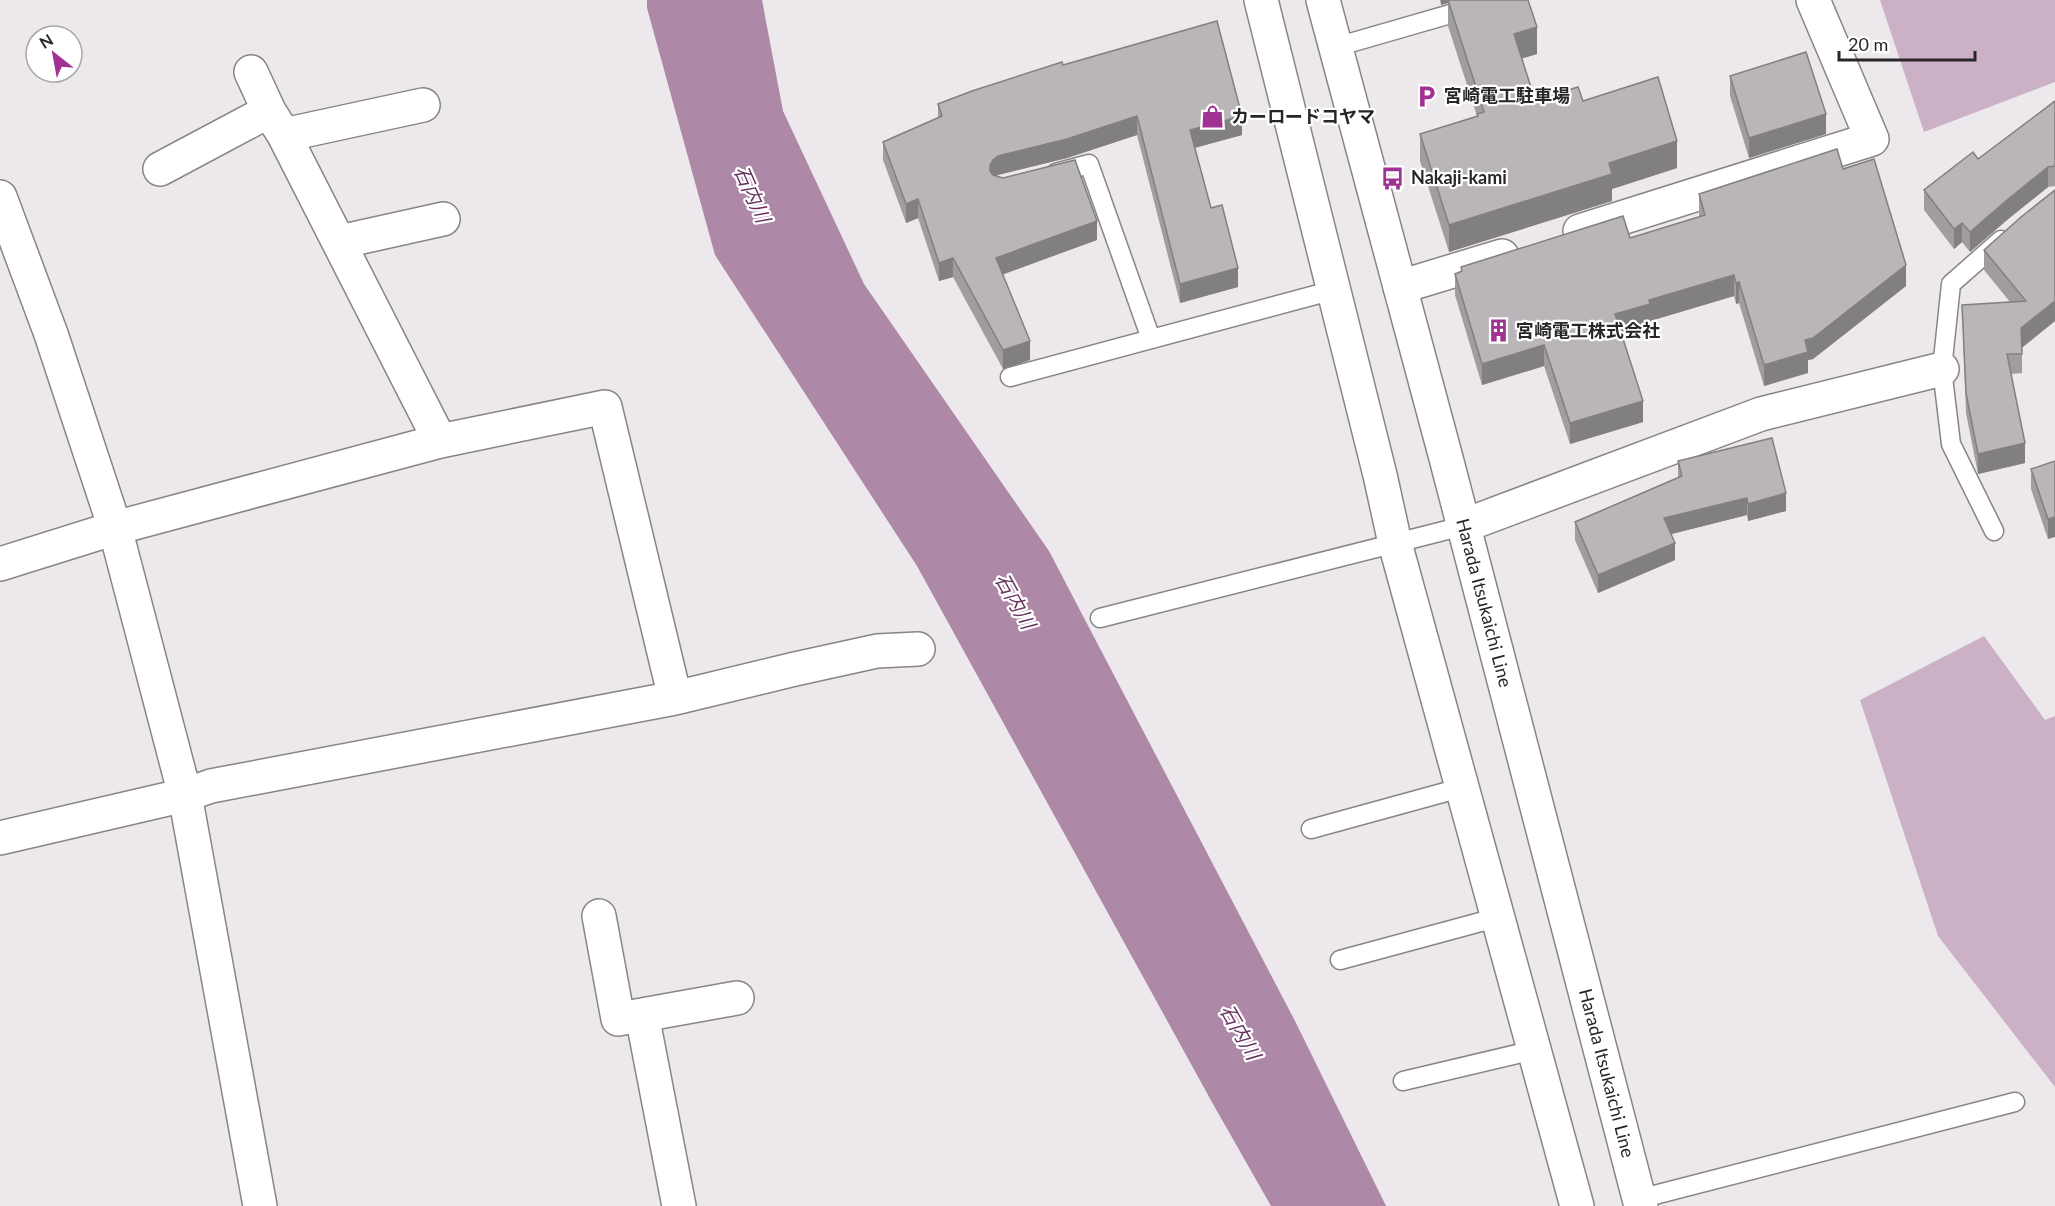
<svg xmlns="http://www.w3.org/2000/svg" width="2055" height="1206" font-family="Lato,'Noto Sans JP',sans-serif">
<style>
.green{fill:#ccb1c6}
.water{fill:#ae88a7}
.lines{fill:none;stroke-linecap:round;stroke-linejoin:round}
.service-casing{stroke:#888487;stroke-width:21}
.minor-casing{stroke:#888487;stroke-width:36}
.tertiary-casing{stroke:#888487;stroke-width:36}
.secondary-casing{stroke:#888487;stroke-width:36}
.service{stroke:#fff;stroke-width:18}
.minor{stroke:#fff;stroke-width:33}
.tertiary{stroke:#fff;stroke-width:33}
.secondary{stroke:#fff;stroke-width:33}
.wall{fill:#a09c9f}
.shaded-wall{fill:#827f82}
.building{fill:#bab5b9;stroke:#827f82;stroke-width:1.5}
.labels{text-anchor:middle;stroke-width:4.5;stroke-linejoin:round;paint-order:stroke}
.poi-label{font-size:18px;font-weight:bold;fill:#282628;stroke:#fff;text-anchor:start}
.street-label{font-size:18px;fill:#282628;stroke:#fff}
.water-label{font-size:20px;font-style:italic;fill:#66345e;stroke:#fff}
</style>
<rect width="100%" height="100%" fill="#ede8ec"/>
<path class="green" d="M1880,0H2055V82L1924,132Z
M1984,636L2045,720L2055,716V1087L1938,936L1860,700Z"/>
<path class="water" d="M647,0H762L783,111L864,284L1049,551L1295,1021L1386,1206H1271L1213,1104L917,566L715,255L647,8Z"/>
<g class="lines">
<defs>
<path id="service" d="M1336,47L1499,0
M1056,173L1089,164L1151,339
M1010,377L1334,290
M1994,531L1951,444L1942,369L1951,284L2001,240
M1100,618L1463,526
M1311,829L1464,787
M1340,960L1499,917
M1403,1081L1534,1050
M1639,1199L2015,1102"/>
<path id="minor" d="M251,72L269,111L284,135L440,441
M284,135L423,105
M160,169L269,111
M1580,231L1872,139L1813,0
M339,242L443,219
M1400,287L1502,256
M1463,526L1761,414L1942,369
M0,564L115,528L440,441L605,407L675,698
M0,838L185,795L211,786L675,698L795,669L877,651L918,649
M599,916L618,1019L642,1015L679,1206
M642,1015L737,998"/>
<path id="tertiary" d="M0,197L51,334L115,528L185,795L260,1206"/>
<g id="secondary">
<path d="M1261,0L1380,475L1395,543L1577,1206"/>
<path id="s1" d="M1323,0L1446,458L1641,1206"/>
</g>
</defs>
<use href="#service" class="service-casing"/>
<use href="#minor" class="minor-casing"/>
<use href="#tertiary" class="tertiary-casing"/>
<use href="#secondary" class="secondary-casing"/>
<use href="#service" class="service"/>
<use href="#minor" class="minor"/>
<use href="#tertiary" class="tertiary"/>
<use href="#secondary" class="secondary"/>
</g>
<path class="wall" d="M1440,0H1528L1537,54L1522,58L1535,100L1583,101L1677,168L1612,189V201L1449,252L1420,161V134L1477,116L1448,26V3L1441,5Z
M1063,65L1242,135L1195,148L1211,208L1238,287L1180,303L1137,135L1067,158L998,175L996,176L1097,240L1002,274L1030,360L1003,369L953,277L939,281L918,218L906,223L883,160V142L938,118V104Z
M1730,76L1826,134L1749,158L1730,96Z
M2055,101V186L2048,187L2007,220L1970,252L1962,242L1954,249L1924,210V190L1978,159Z
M1843,169L1906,286L1813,359L1808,360V373L1764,386L1739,303L1736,304L1734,296L1650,321V325L1621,333L1643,422L1570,444L1544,366L1482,385L1455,295V274L1461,272V267L1630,238L1699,217V194Z
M2055,190V321L2022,348V373L2011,374L2025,463L1978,474L1966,413L1962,305L2010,302L1984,270V250Z
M1678,461L1786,511L1748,521L1747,515L1671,534L1675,560L1598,593L1575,540V522L1678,477Z
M2055,461L2048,539L2031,489V469Z"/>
<path class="shaded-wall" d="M1441,0H1448V3L1441,5Z
M1537,27V54L1514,61V34Z
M1826,114V134L1749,158V138Z
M1137,116V135L1067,158L998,175L993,178L990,183V165L993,160L998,156Z
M1242,116V135L1190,149V130Z
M1677,141V168L1612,189V201L1449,252V225L1609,163Z
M2048,167V187L2007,220L1970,252V232L2007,200Z
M918,199V218L906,223V204Z
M1097,221V240L996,277V258Z
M1962,223V242L1954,249V229Z
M953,258V277L939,281V263Z
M1906,265V286L1813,359L1808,360V373L1764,386V365Z
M1238,268V287L1180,303V284Z
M1734,275V296L1650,321V325L1615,335V314L1649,300Z
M1739,282V303L1736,304V283Z
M2055,301V321L2021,348V328Z
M1030,341V360L1003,369V350Z
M1544,345V366L1482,385V364Z
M1643,401V422L1570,444V423Z
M2025,443V463L1978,474V454Z
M1786,493V511L1748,521V504Z
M1747,498V515L1664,536V518Z
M2055,517V537L2048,539V519Z
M1675,543V560L1598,593V575Z"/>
<path class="building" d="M1448,0H1528L1537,27L1514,34L1535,100L1578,87L1583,101L1658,77L1677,141L1609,163L1612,174L1449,225L1420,134L1478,116L1477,114L1484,112Z
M1217,21L1242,116L1190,130L1211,208L1222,205L1238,268L1180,284L1137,116L1067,139L998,156L993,160L990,165V171L993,175L1003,178L1075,160L1097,221L996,258L1030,341L1003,350L953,258L939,263L918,199L906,204L883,142L942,116L938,104L972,91L1062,62L1063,65Z
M1806,52L1826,114L1749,138L1730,76Z
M2055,101V166L2048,167L2007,200L1970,232L1962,223L1954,229L1924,190L1973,152L1978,159Z
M1837,149L1843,169L1874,159L1906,265L1813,338L1805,340L1808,352L1764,365L1739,282L1736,283L1734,275L1649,300L1650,304L1615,314L1643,401L1570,423L1544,345L1482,364L1455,274L1462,271L1461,267L1623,216L1630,238L1705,215L1699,194Z
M2055,190V301L2021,328L2022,354H2007L2025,443L1978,454L1966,393L1962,305L2026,301L1984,250L2021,217Z
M1772,438L1786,493L1748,504L1747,498L1664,518L1675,543L1598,575L1575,522L1682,476L1678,461Z
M2055,461V517L2048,519L2031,469Z"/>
<defs>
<symbol id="parking-bare" viewBox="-9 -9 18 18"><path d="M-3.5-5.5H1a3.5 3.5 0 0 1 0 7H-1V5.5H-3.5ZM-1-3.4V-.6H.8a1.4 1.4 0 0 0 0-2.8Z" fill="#9f3292" stroke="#fff" stroke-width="2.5" paint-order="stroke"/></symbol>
<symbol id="shop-bare" viewBox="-9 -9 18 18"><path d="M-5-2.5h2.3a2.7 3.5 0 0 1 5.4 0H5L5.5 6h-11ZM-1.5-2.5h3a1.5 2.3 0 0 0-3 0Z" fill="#9f3292" stroke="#fff" stroke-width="2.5" paint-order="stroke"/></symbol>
<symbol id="bus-bare" viewBox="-9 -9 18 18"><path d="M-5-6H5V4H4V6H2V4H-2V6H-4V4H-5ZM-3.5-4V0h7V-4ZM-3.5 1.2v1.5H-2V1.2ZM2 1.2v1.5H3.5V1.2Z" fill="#9f3292" stroke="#fff" stroke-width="2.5" paint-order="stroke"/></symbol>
<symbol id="building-bare" viewBox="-9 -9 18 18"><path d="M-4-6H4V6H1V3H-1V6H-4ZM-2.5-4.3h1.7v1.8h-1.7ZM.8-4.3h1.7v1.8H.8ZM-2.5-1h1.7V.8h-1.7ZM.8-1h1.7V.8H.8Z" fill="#9f3292" stroke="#fff" stroke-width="2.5" paint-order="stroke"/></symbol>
</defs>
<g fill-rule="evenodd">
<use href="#parking-bare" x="1410" y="80" width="33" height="33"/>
<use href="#shop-bare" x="1196" y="100" width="33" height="33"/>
<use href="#bus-bare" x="1376" y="162" width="33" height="33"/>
<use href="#building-bare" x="1482" y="314" width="33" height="33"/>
</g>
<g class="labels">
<g class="poi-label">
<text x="1444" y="102">宮崎電工駐車場</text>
<text x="1231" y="123">カーロードコヤマ</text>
<text x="1411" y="184">Nakaji-kami</text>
<text x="1516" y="337">宮崎電工株式会社</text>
</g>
<g class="street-label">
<text dy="6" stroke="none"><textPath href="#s1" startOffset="624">Harada Itsukaichi Line</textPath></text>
<text dy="6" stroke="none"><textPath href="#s1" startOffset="1110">Harada Itsukaichi Line</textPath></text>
</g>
<g class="water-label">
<text transform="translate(752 194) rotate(66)" y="7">石内川</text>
<text transform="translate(1015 601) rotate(61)" y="7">石内川</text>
<text transform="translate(1240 1032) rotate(60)" y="7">石内川</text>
</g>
</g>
<g transform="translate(54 54) rotate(329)"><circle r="28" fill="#ffffff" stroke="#a9a8a9" stroke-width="1.5"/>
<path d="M0-4.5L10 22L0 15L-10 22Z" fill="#9f3292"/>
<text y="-9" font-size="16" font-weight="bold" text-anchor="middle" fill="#282628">N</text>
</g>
<path d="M1839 51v9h136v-9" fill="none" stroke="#282628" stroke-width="3"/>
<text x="1848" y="51" font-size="18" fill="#282628" stroke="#ffffff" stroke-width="4.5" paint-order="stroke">20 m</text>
</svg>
